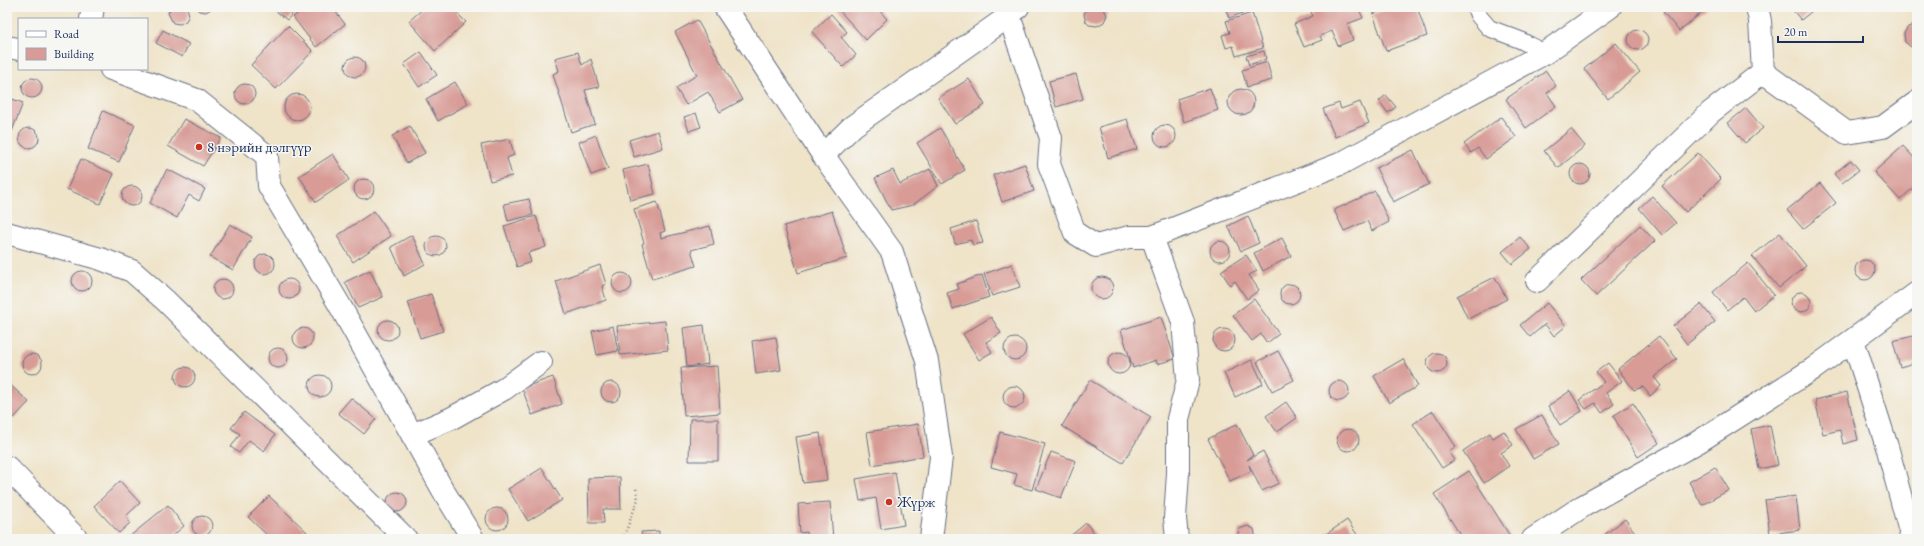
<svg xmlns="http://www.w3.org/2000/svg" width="1924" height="546" font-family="'EB Garamond',serif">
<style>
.building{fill:#d89b96}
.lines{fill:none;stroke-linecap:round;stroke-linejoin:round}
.lane-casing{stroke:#656e83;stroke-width:18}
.street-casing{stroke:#656e83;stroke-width:24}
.path{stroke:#656e83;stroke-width:2.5;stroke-dasharray:1 3;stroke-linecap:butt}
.lane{stroke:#fff;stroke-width:16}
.street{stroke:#fff;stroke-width:22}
.poi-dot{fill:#c8321e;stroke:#f6f6f2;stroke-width:1.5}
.labels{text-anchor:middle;stroke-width:3;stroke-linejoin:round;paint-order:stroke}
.poi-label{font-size:15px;fill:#1b2f5e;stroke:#f6f6f2;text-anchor:start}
</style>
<rect width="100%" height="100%" fill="#f6f6f2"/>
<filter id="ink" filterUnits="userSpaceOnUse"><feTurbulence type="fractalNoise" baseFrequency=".025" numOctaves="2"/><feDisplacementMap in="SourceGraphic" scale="8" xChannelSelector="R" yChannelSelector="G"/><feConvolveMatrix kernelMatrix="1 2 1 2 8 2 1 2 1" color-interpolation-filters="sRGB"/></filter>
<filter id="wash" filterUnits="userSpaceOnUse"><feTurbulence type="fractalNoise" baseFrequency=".012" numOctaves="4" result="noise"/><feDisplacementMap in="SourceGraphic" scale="16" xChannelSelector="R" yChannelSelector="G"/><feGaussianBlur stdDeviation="0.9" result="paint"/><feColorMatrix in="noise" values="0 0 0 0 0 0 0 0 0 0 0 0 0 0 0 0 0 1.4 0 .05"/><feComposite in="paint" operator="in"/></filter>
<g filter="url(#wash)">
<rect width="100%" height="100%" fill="#efe3c8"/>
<g id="blocks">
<path class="building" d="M171,7H187L189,15L186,21L180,24L173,23L168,13Z
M196,7H214L206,12L199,11Z
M271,7H298L287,20Z
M306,7H332L345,24L316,47L293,17Z
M425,7H451L466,22L435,51L409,21Z
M838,7H876L887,19L866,40L837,8Z
M1086,7H1103L1107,15L1104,22L1097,26L1089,25L1086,22L1084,15Z
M1225,7H1259L1229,18Z
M1309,7H1358L1363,18L1347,24L1353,40L1338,46L1332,31L1320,36L1322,40L1304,47L1294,24L1313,16Z
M1392,7H1417L1427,36L1386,51L1373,14Z
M1669,7H1708L1679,31L1663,12Z
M1790,7H1817L1801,20Z
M1252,13L1263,48L1236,56L1233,46L1226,48L1222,35L1230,33L1226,21Z
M831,14L847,32L841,37L856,55L843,67L812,32Z
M697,20L742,100L720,112L708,92L686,105L676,88L697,75L675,32Z
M1917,24V47H1911L1905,42L1904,33L1908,27Z
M288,26L313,51L276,89L251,65Z
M163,30L189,44L182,57L156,43Z
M1628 40a10 10 0 1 1 20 0a10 10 0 1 1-20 0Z
M1616,43L1640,72L1608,99L1584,69Z
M1264,51L1266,59L1249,65L1246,56Z
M421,52L437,75L419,87L404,64Z
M578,52L582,65L591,59L599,87L585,90L595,124L571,132L553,74L559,71L555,58Z
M345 67a10 10 0 1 1 20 0a10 10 0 1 1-20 0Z
M1267,62L1272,80L1247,87L1242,70Z
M1546,71L1556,86L1547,93L1556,106L1526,128L1506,99Z
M1076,74L1083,99L1056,107L1049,81Z
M22 88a10 10 0 1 1 20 0a10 10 0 1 1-20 0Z
M969,79L985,105L955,124L938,98Z
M455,82L468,104L438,121L426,99Z
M235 94a10 10 0 1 1 20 0a10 10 0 1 1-20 0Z
M1210,88L1218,110L1184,122L1177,99Z
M1228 102a13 13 0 1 1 26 0a13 13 0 1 1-26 0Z
M284 107a13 13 0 1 1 26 0a13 13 0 1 1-26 0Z
M1386,95L1396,107L1388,113L1379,101Z
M7,97L23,103L12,131L7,129Z
M1360,102L1369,123L1335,137L1323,109L1339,103L1341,109Z
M1746,108L1763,128L1745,143L1728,123Z
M103,111L135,125L119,162L88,149Z
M696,113L701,127L689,131L684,117Z
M1501,117L1516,137L1486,159L1478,148L1471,153L1464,144Z
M184,119L221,138L203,166L168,146Z
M1127,119L1137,149L1108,158L1099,127Z
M1154 136a11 11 0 1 1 22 0a11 11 0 1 1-22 0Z
M410,126L425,153L407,163L392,136Z
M19 138a10 10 0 1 1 20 0a10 10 0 1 1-20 0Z
M940,128L965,170L942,184L917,143Z
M1571,129L1585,146L1558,168L1544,151Z
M658,131L663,148L634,157L629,140Z
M596,135L608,169L591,175L579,142Z
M510,139L514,155L507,158L512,176L490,181L481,145Z
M1903,146L1917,161V184L1900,200L1874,172Z
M1413,150L1429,184L1393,202L1376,168Z
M1698,153L1721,179L1686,212L1662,186Z
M333,154L349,180L316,202L299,176Z
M81,159L114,174L100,204L67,189Z
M1851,160L1859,170L1842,183L1834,174Z
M648,164L655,194L630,200L623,170Z
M1025,164L1034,191L1002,202L993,175Z
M1570 174a10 10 0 1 1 20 0a10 10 0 1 1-20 0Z
M167,169L205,189L199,201L189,195L177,218L150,203Z
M930,169L938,186L913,205L891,210L875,178L893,170L900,184Z
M354 189a10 10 0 1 1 20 0a10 10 0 1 1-20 0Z
M1820,183L1836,203L1803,229L1787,210Z
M122 196a10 10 0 1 1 20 0a10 10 0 1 1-20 0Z
M1375,191L1389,222L1372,231L1367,221L1344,231L1334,210Z
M1652,196L1676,223L1662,235L1639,208Z
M529,199L533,215L508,221L504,204Z
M657,202L665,231L660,233L661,238L710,226L714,244L691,250L696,266L652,279L642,244L644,243L634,209Z
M374,211L391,236L353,262L337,236Z
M832,211L847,258L798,273L784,226Z
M536,216L546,247L528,253L531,262L517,267L504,226Z
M1248,216L1259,243L1241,251L1228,226Z
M976,221L983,243L973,245L971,240L955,244L951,229Z
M230,224L252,237L233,270L210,257Z
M1640,225L1655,241L1596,296L1581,280Z
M1780,233L1806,266L1779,288L1752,256Z
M412,235L425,264L404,276L391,247Z
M426 246a10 10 0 1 1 20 0a10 10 0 1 1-20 0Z
M1520,237L1531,249L1512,264L1502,252Z
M1282,238L1291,256L1263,271L1254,253Z
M1210 251a10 10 0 1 1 20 0a10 10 0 1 1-20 0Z
M255 264a10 10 0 1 1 20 0a10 10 0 1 1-20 0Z
M1246,255L1257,271L1249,275L1259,290L1247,299L1235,281L1230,285L1221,271Z
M1855 270a10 10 0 1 1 20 0a10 10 0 1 1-20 0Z
M1748,263L1774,295L1754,311L1743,297L1727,310L1713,292Z
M1012,264L1020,287L992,296L984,274Z
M600,265L606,284L602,286L606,300L566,314L556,281Z
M370,270L383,297L358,308L345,282Z
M72 281a10 10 0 1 1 20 0a10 10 0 1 1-20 0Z
M612 283a10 10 0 1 1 20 0a10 10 0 1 1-20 0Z
M982,275L989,297L953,309L947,293L959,289L957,284Z
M1091 288a11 11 0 1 1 22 0a11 11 0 1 1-22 0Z
M1495,277L1507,299L1468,319L1457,296Z
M213 289a10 10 0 1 1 20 0a10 10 0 1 1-20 0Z
M279 289a10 10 0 1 1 20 0a10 10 0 1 1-20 0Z
M1280 294a10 10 0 1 1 20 0a10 10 0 1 1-20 0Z
M1791 302a10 10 0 1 1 20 0a10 10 0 1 1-20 0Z
M431,294L443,331L420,338L408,302Z
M1254,299L1279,334L1267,343L1261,334L1252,341L1233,315Z
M1547,303L1566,326L1554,336L1545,324L1530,337L1520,325Z
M1701,304L1715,322L1687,344L1673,326Z
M991,317L1001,333L986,342L992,352L979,360L963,334Z
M1161,317L1175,359L1157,364L1156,360L1133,368L1121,330Z
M378 330a10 10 0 1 1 20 0a10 10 0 1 1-20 0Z
M665,321L668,350L620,355L617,326Z
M704,325L708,364L687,367L683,328Z
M613,326L618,351L597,355L592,331Z
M293 338a10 10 0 1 1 20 0a10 10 0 1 1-20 0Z
M1213 340a11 11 0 1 1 22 0a11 11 0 1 1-22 0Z
M1917,335V362L1900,367L1893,341Z
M1659,336L1677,359L1654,377L1661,386L1650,396L1643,387L1634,390L1618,369Z
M776,337L781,370L756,374L752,341Z
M1004 349a11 11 0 1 1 22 0a11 11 0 1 1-22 0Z
M268 358a10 10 0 1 1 20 0a10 10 0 1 1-20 0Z
M1278,351L1294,380L1272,391L1257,362Z
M1108 363a11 11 0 1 1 22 0a11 11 0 1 1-22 0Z
M1427 363a10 10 0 1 1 20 0a10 10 0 1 1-20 0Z
M22 364a10 10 0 1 1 20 0a10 10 0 1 1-20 0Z
M1403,359L1418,386L1389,403L1374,376Z
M1252,360L1263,384L1235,397L1224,373Z
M1608,363L1622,381L1606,393L1614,404L1602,413L1595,403L1586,409L1579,400L1604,382L1596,372Z
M717,366L720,413L684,416L681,368Z
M175 377a10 10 0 1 1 20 0a10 10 0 1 1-20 0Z
M309 386a11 11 0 1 1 22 0a11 11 0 1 1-22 0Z
M553,377L562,404L532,415L522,388Z
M1090,380L1151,417L1123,463L1062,426Z
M1329 391a10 10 0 1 1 20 0a10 10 0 1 1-20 0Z
M601 392a10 10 0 1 1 20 0a10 10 0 1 1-20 0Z
M7,382L29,402L14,418L7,412Z
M1003 397a11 11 0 1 1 22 0a11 11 0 1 1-22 0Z
M1570,391L1582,411L1560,425L1548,406Z
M1847,392L1858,440L1843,444L1840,430L1823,434L1815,400Z
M351,398L376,419L364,434L338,413Z
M1286,402L1297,418L1277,432L1266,416Z
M1633,403L1659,443L1638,457L1613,416Z
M1433,411L1456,447L1449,452L1455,460L1442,468L1413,424Z
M244,412L275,435L264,451L249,440L239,453L231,447L240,434L231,428Z
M1542,415L1559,444L1533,459L1516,429Z
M690,419H718V461H689Z
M918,424L923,456L872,465L867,432Z
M1237,424L1253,455L1247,460L1263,451L1279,483L1262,491L1249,465L1251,471L1230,481L1208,439Z
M1770,425L1778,465L1759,469L1751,429Z
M1337 440a11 11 0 1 1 22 0a11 11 0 1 1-22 0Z
M1504,431L1513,445L1501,453L1509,466L1484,483L1463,451L1490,433L1493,438Z
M1000,432L1045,444L1032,490L1014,485L1017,474L991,467Z
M820,433L827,480L803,483L796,437Z
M1051,452L1076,461L1061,498L1036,489Z
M1715,467L1729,490L1702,505L1689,482Z
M542,468L562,500L528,521L508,489Z
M1469,471L1510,536L1505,539H1463L1434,494Z
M895,472L904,525L881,529L876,498L860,501L856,479Z
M620,477L621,509H603L604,523H589L588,478Z
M120,481L140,503L126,516L130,523L119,533L94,506Z
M387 502a10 10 0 1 1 20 0a10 10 0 1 1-20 0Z
M269,496L307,532L300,539H271L248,517Z
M1796,496L1800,530L1770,534L1765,500Z
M830,502L833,539H808L807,532L800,533L798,504Z
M168,505L184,526L169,539H131L129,537Z
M486 519a11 11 0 1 1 22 0a11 11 0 1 1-22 0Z
M192 526a10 10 0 1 1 20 0a10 10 0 1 1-20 0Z
M1625,519L1640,539H1599Z
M1347,520L1360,539H1319Z
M1086,523L1099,539H1067Z
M1248,526L1254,529L1256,539H1237L1239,529Z
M659,531V539H642L641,532Z"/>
</g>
</g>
<g filter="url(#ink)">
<use href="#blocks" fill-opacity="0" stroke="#656e83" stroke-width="1"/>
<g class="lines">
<defs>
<path id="lane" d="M1475,7L1478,15L1489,28L1520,40L1545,53"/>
<path id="street" d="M725,7L823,155L892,252L927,361L941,457L931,539
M1757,7L1760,21L1763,72L1847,133L1883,127L1917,102
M1009,16L1051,138L1049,164L1075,233L1096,246L1129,237H1152
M91,19L93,7
M7,47L19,49
M111,69L197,100L267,156L269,186L339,304L444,492L473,539
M823,155L853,126L1009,16L1018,7
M7,233L101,259L132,271L166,301L406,539
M1537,281L1711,112L1763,72
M1853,340L1888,450L1912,539
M412,435L452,418L504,389L541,362
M7,467L77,539
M1177,539L1175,518L1178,473V419L1188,380L1183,322L1152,237L1340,164L1545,53L1610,7
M1533,539L1583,506L1698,442L1813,369L1917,293"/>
</defs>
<use href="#lane" class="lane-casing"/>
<use href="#street" class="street-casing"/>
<path class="path" d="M623,539L638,499L636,488"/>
<use href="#lane" class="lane"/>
<use href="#street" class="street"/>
</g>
</g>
<g class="poi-dot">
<circle cx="199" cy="147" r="4"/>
<circle cx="889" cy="502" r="4"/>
</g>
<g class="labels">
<g class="poi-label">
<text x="207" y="152">8 нэрийн дэлгүүр</text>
<text x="897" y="507">Жүрж</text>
</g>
</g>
<rect width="1924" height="546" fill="none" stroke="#f6f6f2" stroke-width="24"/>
<rect x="18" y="18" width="130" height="52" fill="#f6f6f2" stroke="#9ea6b7"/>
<rect x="26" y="31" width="20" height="6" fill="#ffffff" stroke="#9ea6b7"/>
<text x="54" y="38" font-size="12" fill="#1b2f5e">Road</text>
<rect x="26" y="48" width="20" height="12" fill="#d89b96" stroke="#9ea6b7"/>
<text x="54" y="58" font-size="12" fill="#1b2f5e">Building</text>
<path d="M1778 36v6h85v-6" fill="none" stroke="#1b2f5e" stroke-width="2"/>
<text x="1784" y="36" font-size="12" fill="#1b2f5e" stroke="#f6f6f2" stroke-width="3" paint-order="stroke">20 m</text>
</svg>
